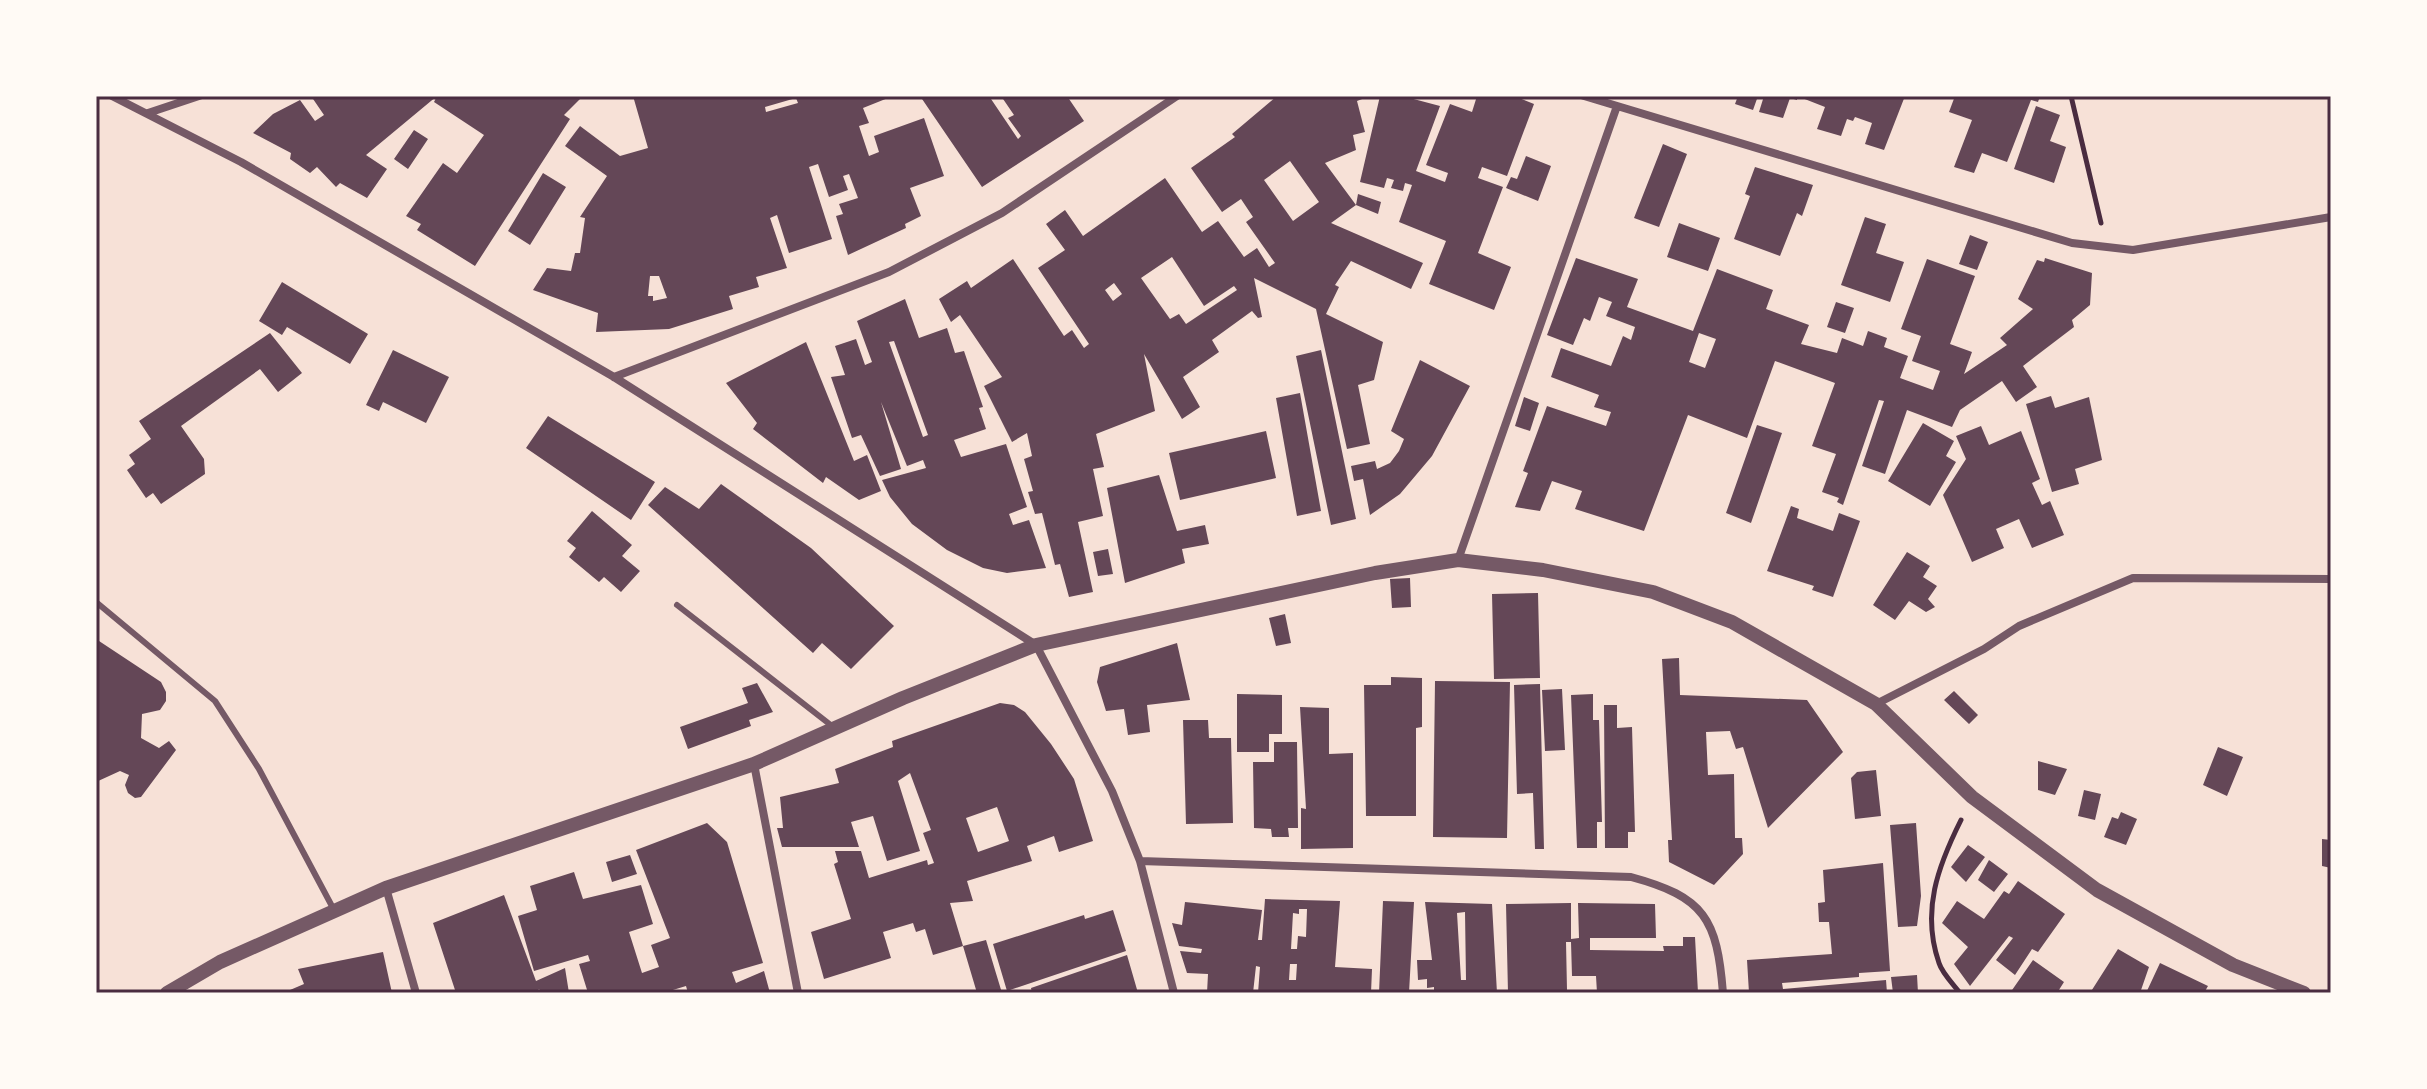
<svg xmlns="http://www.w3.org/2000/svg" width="2427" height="1089" font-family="'Exo 2',sans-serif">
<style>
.building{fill:#644757;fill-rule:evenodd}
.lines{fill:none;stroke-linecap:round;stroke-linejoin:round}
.path{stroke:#4a2c40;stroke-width:5}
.service{stroke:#755966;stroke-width:6}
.minor{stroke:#755966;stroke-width:8}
.tertiary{stroke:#755966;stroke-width:14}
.neatline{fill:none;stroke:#4a2c40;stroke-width:3}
</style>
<rect width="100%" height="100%" fill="#f7e1d7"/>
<path class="building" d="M311,96H437L366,155L387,169L367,198L340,183L336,187L317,167L310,173L290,159L291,153L253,133L273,114L300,100L315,121L324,115Z
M437,96H583L564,115L570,119L475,266L417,230L421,224L406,216L443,163L457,173L484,135L434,102Z
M633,96H893L863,108L869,123L859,126L869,156L879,152L874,136L924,118L944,176L910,188L921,216L905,224L906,228L848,255L836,216L843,214L839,204L858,198L849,174L843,176L848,190L829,197L818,164L809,167L832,239L789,253L777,215L770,218L787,268L756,277L759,287L729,296L733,309L669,329L596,332L598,313L533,290L547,268L571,271L575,253H580L585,218L580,217L607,176L565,146L580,126L620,156L648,148ZM796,98L798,103L766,112L765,107ZM650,276H659L667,298L653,301V296H648Z
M920,96H989L1018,139L1021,136L1008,118L1014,115L1001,96H1067L1084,121L982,187Z
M1277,96H1370L1357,101L1365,132L1353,135L1356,150L1325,163L1356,205L1331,223L1423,263L1411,289L1351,261L1335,285L1339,287L1326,314L1383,342L1374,380L1358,385L1370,444L1347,449L1316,309L1254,278L1262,317L1258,318L1252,311L1212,340L1219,352L1183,377L1200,407L1182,419L1144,354L1155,411L1096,434L1104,467L1093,469L1103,516L1078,522L1093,592L1069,597L1060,564L1055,565L1042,513L1035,514L1028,492L1033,491L1024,459L1032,456L1027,433L1012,442L984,386L1002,377L960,315L951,322L939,299L967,281L971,288L1013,259L1064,336L1072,330L1084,348L1089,344L1038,268L1065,250L1046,224L1065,210L1083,236L1165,178L1202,232L1218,221L1244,257L1257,248L1269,267L1275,263L1246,222L1253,217L1241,199L1222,212L1191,168L1235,137L1232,134ZM1290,161L1319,202L1293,221L1264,180ZM1172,257L1204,306L1234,286L1237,290L1186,324L1179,314L1170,319L1141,278ZM1114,283L1122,294L1113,301L1105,290Z
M1380,96L1406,97L1440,106L1416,171L1445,182L1448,173L1426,165L1450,104L1472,112L1477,96H1514L1534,104L1507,176L1482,167L1478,178L1503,187L1478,253L1511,267L1494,310L1429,284L1446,241L1399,222L1412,185L1405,183L1403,191L1391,188L1394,180L1387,178L1384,188L1360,182Z
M1738,96H1758L1753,110L1735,104Z
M1764,96H1905L1884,150L1865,144L1872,123L1855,117L1853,121L1847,119L1841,136L1817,129L1825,107L1797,96V100L1790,98L1783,118L1759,112Z
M1955,96H2040L2038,102L2031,100L2007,162L1982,153L1974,173L1954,167L1972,120L1949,112Z
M2036,106L2060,115L2050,141L2066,147L2054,183L2014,169Z
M414,130L428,139L408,169L394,159Z
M1663,144L1687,154L1659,227L1634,218Z
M1526,156L1551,166L1538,201L1506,188L1511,177L1517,179Z
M1755,167L1813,185L1802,216L1797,213L1780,256L1734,239L1750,196L1745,194Z
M543,173L566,187L530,245L508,231Z
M1358,194L1381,202L1378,214L1356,205Z
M1865,217L1886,224L1876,253L1904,262L1890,302L1841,285Z
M1679,223L1720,238L1708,271L1667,257Z
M1970,235L1988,242L1977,270L1959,264Z
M1576,258L1638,279L1627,307L1693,331L1717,269L1773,290L1766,309L1809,325L1801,344L1837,353L1842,338L1863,346L1868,331L1887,338L1884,347L1908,356L1900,378L1933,390L1940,371L1912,361L1921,336L1901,329L1927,259L1975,276L1950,344L1972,352L1964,374L2007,345L2000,338L2033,309L2018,299L2037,260L2044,262L2045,258L2092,273L2090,305L2072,320L2074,327L2023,366L2037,387L2016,402L2002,381L1960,410L1952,427L1907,410L1885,474L1862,466L1884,401L1879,400L1843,505L1837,502L1839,498L1822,492L1836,454L1812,446L1835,383L1775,361L1747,438L1688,415L1644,531L1575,509L1582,491L1552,481L1540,511L1515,507L1528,473L1523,471L1547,406L1606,426L1611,412L1594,407L1599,395L1551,377L1561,348L1611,366L1623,336L1631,340L1635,327L1606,316L1612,302L1599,297L1590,321L1584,318L1573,345L1547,335ZM1699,333L1716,339L1705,368L1689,362Z
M282,282L368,334L350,364L287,327L282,335L259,321Z
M905,299L919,338L947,328L955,353L964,351L983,407L979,408L986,429L954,440L961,457L1006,444L1027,507L1009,514L1013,525L1029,520L1046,568L1007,573L983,568L947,550L912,524L890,497L882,480L926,468L923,460L907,466L881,402L901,469L880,476L861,435L852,438L831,377L845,375L835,346L856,339L865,365L872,362L857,321ZM894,341L928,435L923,437L889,342Z
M1836,302L1854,308L1845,333L1827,327Z
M270,333L302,373L278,392L260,369L181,426L204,459L205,474L161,504L153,493L146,498L127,470L135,464L129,455L151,439L139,421Z
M806,342L854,461L867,455L881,491L859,500L826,477L823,483L753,429L757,423L726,383Z
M393,350L449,377L426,423L383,402L379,411L366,405Z
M1321,350L1356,519L1331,525L1296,356Z
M1420,360L1470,386L1432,456L1400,494L1370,515L1363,479L1354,481L1351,466L1375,461L1377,469L1390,463L1399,451L1404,439L1391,431Z
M1300,393L1321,511L1297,516L1276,398Z
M2051,396L2055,408L2089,397L2102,460L2075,469L2079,484L2052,492L2026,404Z
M1524,397L1539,403L1530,431L1515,426Z
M548,416L655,482L631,520L526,448Z
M1923,423L1954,441L1946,456L1956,462L1930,506L1888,481Z
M1757,425L1782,433L1751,523L1726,513Z
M1981,426L1989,445L2021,431L2040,479L2032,483L2042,505L2050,501L2064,535L2032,548L2019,519L1996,529L2004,548L1972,562L1943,495L1966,459L1956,436Z
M1266,431L1276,478L1180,500L1169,453Z
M1159,475L1177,531L1205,525L1209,544L1182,549L1185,563L1125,583L1107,488Z
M721,484L811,548L894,626L851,669L822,643L813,653L648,505L665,487L699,509Z
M1791,506L1799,509L1797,518L1833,531L1839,513L1860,521L1833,597L1812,590L1814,586L1767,571Z
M592,511L632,545L622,556L640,571L621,592L604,577L599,582L569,557L576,548L567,541Z
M1108,549L1113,574L1098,576L1093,552Z
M1907,552L1930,566L1923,577L1937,586L1928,599L1935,607L1926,612L1909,601L1895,620L1873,605Z
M1410,578L1411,607L1392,608L1390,579Z
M1538,593L1540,678L1494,679L1492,594Z
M1285,614L1291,643L1276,646L1269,618Z
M96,639L161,682L166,692V701L160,710L142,714L141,738L159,748L169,741L176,750L141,797L135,798L128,793L125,785L129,775L120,771L96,782Z
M1177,643L1190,700L1147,705L1150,732L1128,735L1124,709L1106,711L1097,682L1100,667Z
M1679,658L1680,695L1807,700L1843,752L1768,828L1743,747L1736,749L1730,731L1706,732L1708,775L1734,774L1735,838H1742L1743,854L1714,885L1669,862L1668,840H1672L1662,659Z
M1391,677L1422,678V727L1416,728V816H1366L1364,685H1391Z
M1435,681L1510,682L1507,838L1433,837Z
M757,683L773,712L749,720L751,726L688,749L680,727L748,703L742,688Z
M1540,684L1544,849H1535L1533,793L1517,794L1514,685Z
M1562,689L1565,750L1545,751L1542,690Z
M1954,691L1978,715L1969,724L1944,700Z
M1237,694L1282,695V734H1269V752H1237Z
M1593,694V720H1599L1602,822H1597V848H1577L1571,695Z
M1000,703L1014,705L1025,712L1051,744L1074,779L1093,841L1059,852L1054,836L1027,846L1032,861L967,881L973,901L950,903L963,946L933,955L925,929L916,932L913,923L883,932L891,958L824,979L811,932L851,919L834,864L838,862L835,851H861L869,878L927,860L928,865L934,863L923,833L931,830L910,773L898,781L920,851L887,861L873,816L851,822L859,847H782L777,828H783L780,797L839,783L835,769L893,747L892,741ZM997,807L1009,841L978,852L966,818Z
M1604,705H1617V728L1632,727L1635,832H1628V848H1605Z
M1300,707L1329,708V754L1353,753V848L1301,849V808L1306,809Z
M1183,720H1208L1209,738H1231L1233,823L1186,824Z
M1274,742H1297L1298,828H1288L1289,837H1272L1271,829L1254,828L1253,762H1274Z
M2218,747L2243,757L2227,796L2203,785Z
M2038,761L2067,769L2055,795L2038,790Z
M1876,770L1881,816L1855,819L1851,778L1857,772Z
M2084,790L2101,794L2095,820L2078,816Z
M2121,812L2137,819L2126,845L2104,837L2112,817L2118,819Z
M707,823L727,842L763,963L732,972L736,983L764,971L770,993H688L686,986L663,993H588L579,964L590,961L588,955L534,971L518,916L537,910L530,886L574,872L583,899L641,885L653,924L629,932L642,973L659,967L651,945L670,938L636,850Z
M1916,823L1921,896L1917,926L1898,927L1890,825Z
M2322,839L2331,840V868L2322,866Z
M1968,845L1985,857L1966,882L1951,867Z
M630,855L637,874L612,882L606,862Z
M1989,860L2008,874L1994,892L1978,880Z
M1883,863L1890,971L1859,973V977L1782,983L1783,989L1886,980L1887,993H1749L1747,960L1832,954L1829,922H1819L1818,903L1825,902L1823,870Z
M2018,881L2065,914L2038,952L2032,949L2015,975L1996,960L2013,938L2009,936L1970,986L1954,964L1968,947L1942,923L1957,901L1984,919L2004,891L2009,894Z
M504,895L536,981L565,968L569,993H541L539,989L537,993H456L433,923Z
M1265,899L1340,901L1335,967L1372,969L1371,993H1258L1260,967L1256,966L1253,993H1207L1208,974L1187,973L1180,951L1201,953L1202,949L1179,946L1172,923L1182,925L1185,902L1262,910L1258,940H1262ZM1299,909H1307L1306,937L1298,936L1297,949H1291L1293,913L1299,914ZM1290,964H1297L1296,980H1289Z
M1383,901L1414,902L1409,993H1379Z
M1425,902L1492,904L1497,993H1434V987L1427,988V979L1418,980L1417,960H1432ZM1465,912L1466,980H1461L1457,913Z
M1571,903V939L1579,938L1578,903L1655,904L1656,938H1590V950L1664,951L1663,946H1683V937H1695L1698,993H1597L1596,976H1572L1571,942H1566L1567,990L1575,993H1508L1506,904Z
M1113,910L1126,951L1007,991L993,944L1084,915L1085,919Z
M986,940L995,970L1002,993H977L963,946Z
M2118,949L2149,967L2140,993H2090Z
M383,952L392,993H283L304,984L298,969Z
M1127,955L1138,993H1032L1031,988Z
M2033,960L2064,982L2057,993H2010Z
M2160,963L2208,986L2204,993H2146Z
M1917,975L1918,993H1893L1891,977Z"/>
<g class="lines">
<path class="path" d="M2071,96L2101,223
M1960,993C1953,984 1942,973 1939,963C1921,911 1938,866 1961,820"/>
<path class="service" d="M96,602L215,701L259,769L334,910
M677,605L832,726"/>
<path class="minor" d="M112,96L241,162L614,377L1036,645L1112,791L1140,861L1174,993
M1584,96L2072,243L2133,250L2331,217
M148,113L199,96
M614,377L889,272L1002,213L1177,96
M1458,560L1617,106
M1876,704L1984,649L2019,626L2133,578L2331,579
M754,764L798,993
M1140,861L1631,877C1705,897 1717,919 1723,993
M386,888L416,993"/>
<path class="tertiary" d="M167,993L220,962L386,888L754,764L903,698L1036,645L1375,573L1458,560L1543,570L1653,592L1732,622L1876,704L1972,797L2097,890L2233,965L2304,993"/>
</g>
<rect width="2427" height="1089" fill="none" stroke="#fffaf5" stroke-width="196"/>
<rect x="98" y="98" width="2231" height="893" class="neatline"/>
</svg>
